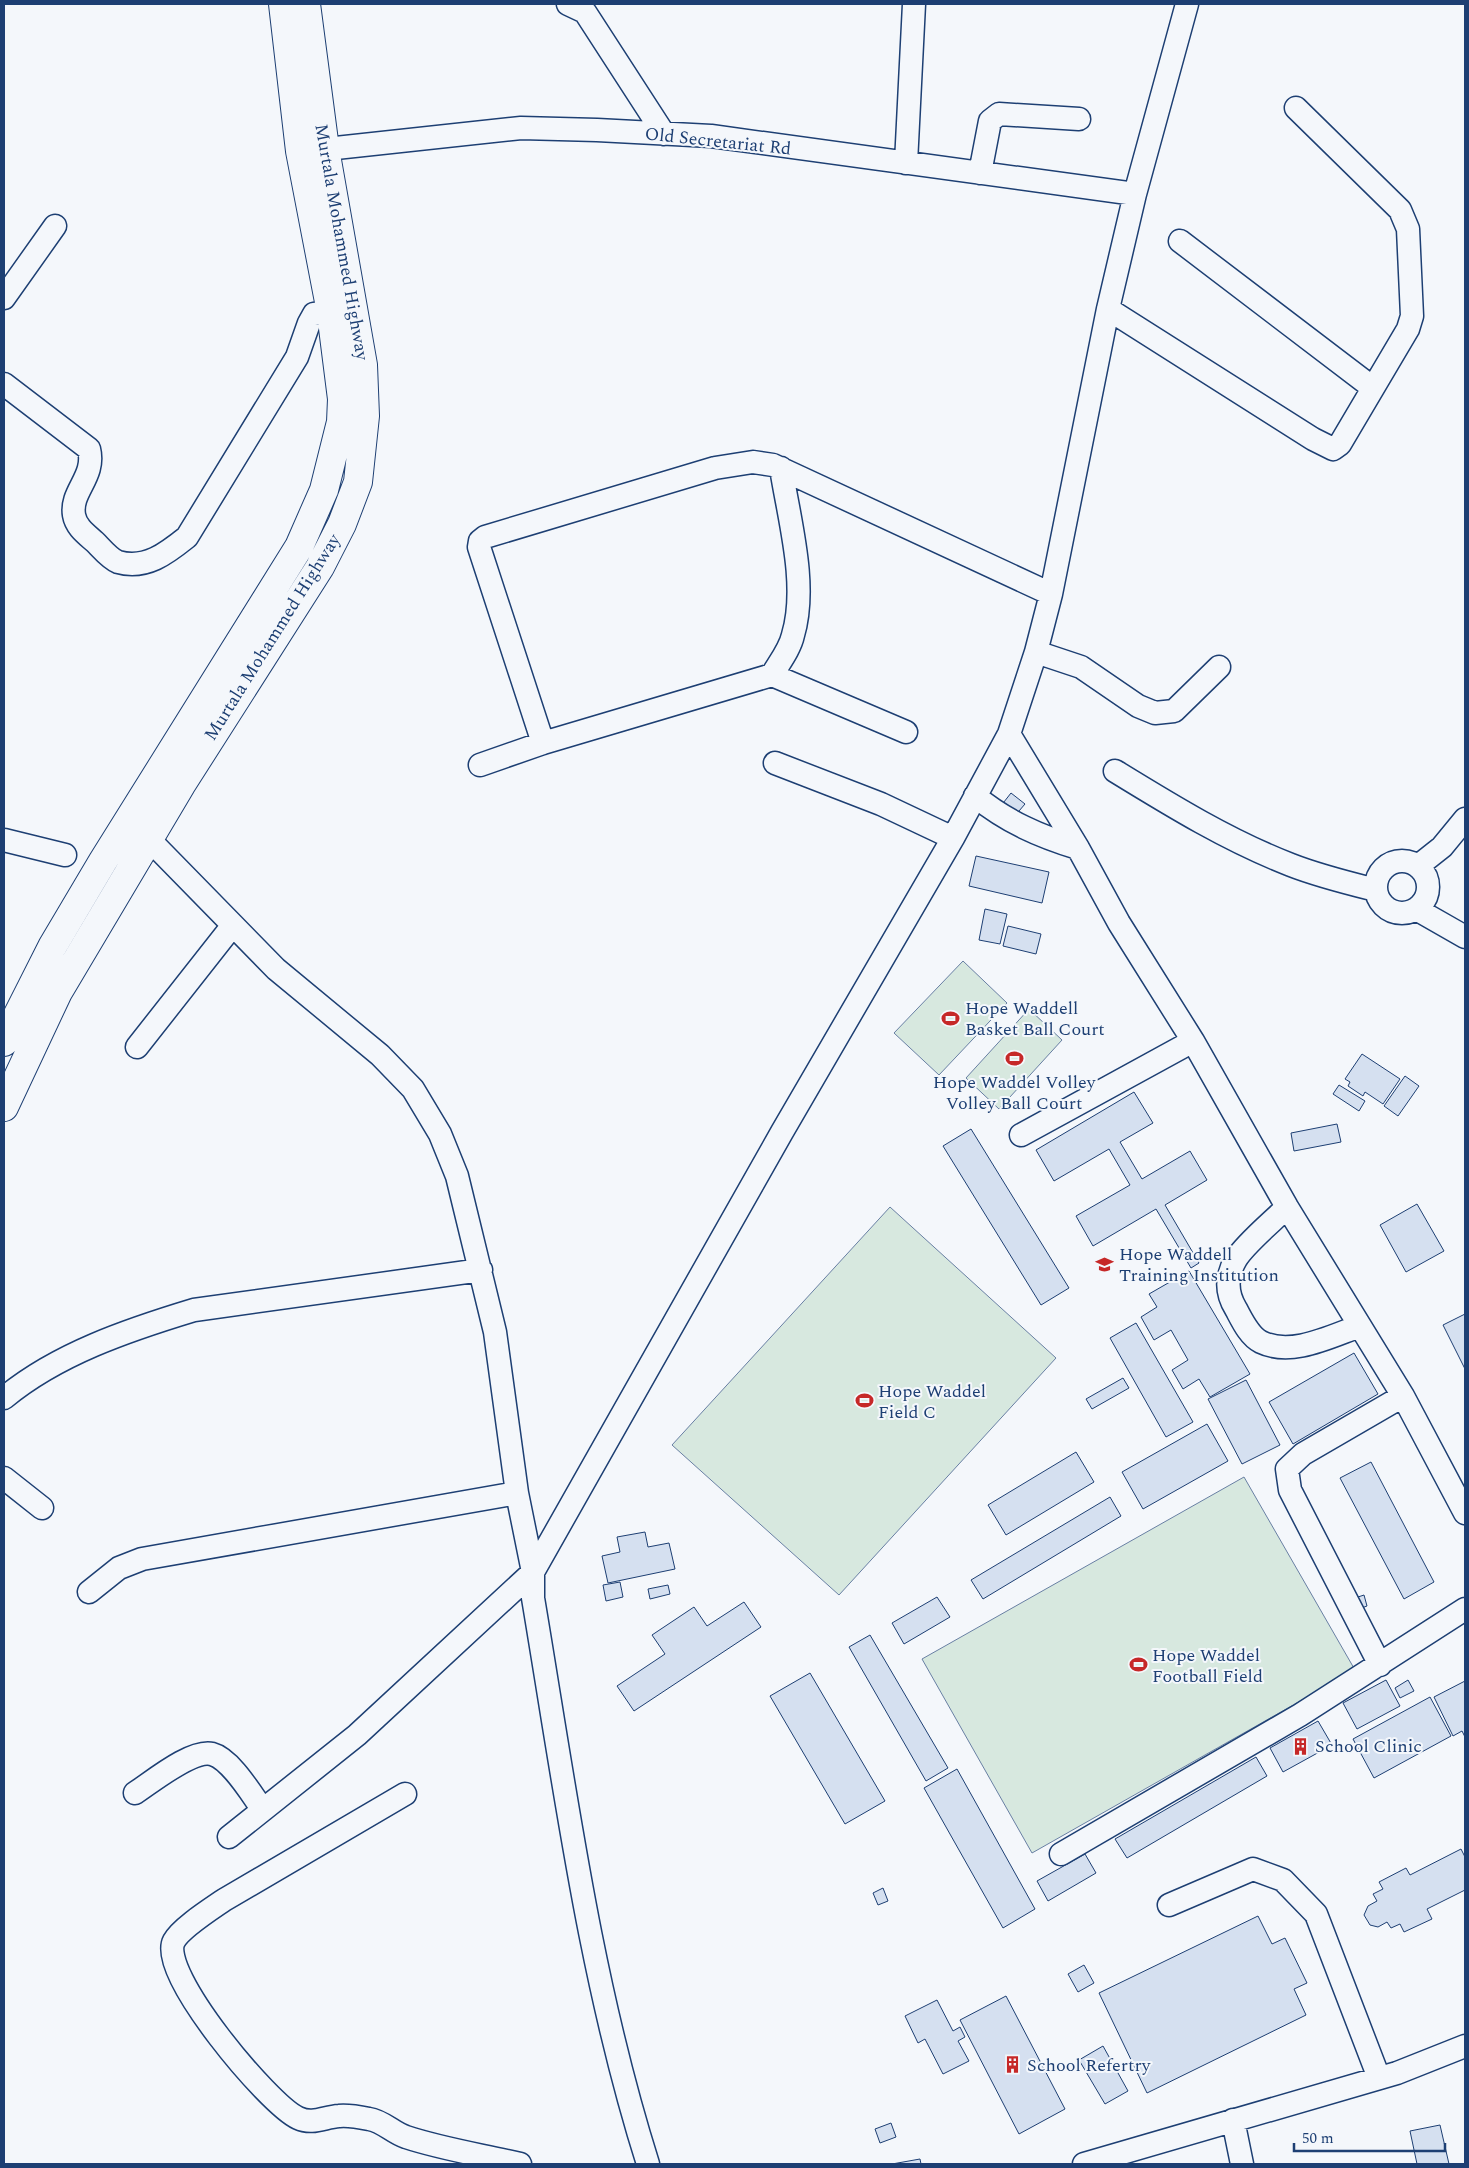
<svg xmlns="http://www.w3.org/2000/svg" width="1469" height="2168" font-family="Spectral,serif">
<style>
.green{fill:#d7e8df;stroke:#687fa3}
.building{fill:#d5e0f0;stroke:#1d3f73}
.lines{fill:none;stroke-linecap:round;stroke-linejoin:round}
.minor-casing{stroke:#1d3f73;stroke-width:25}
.highway-casing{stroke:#1d3f73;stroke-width:30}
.minor{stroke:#f4f7fb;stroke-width:22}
.highway{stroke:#f4f7fb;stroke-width:28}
.labels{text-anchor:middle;stroke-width:4;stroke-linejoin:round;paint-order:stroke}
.street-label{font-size:18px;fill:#1d3f73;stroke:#f4f7fb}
.poi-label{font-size:18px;fill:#1d3f73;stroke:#f4f7fb;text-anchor:start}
</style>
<rect width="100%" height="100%" fill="#f4f7fb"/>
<path class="green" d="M963,961L1007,1003L939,1075L894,1033Z
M1029,1009L1062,1040L999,1109L966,1078Z
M890,1207L1056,1358L839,1595L672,1445Z
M1244,1477L1355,1670L1032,1853L922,1659Z"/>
<path class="building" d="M1011,793L1025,804L1013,818L1000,807Z
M976,856L1049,872L1042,903L969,886Z
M985,909L1007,914L1000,944L979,940Z
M1008,926L1041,934L1036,954L1003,946Z
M1362,1054L1400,1079L1383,1104L1365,1092L1363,1096L1348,1086L1350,1082L1345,1079Z
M1405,1076L1419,1086L1398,1116L1384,1106Z
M1339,1085L1365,1101L1359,1111L1333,1094Z
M1134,1092L1153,1123L1120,1142L1142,1179L1190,1151L1207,1180L1165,1205L1199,1263L1191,1268L1156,1209L1093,1246L1076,1216L1130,1185L1109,1149L1054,1181L1036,1150Z
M1337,1124L1341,1142L1294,1151L1291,1133Z
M971,1129L1069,1288L1041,1305L943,1146Z
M1417,1204L1444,1251L1406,1272L1380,1225Z
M1189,1271L1250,1374L1210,1397L1199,1379L1183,1389L1172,1370L1188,1360L1171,1330L1154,1340L1141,1317L1157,1307L1149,1294Z
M1465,1314V1369L1443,1325Z
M1136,1323L1193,1422L1166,1437L1110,1338Z
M1354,1353L1378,1394L1293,1444L1269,1402Z
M1123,1378L1129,1388L1092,1409L1086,1399Z
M1246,1380L1280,1445L1242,1464L1208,1399Z
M1207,1424L1228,1461L1143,1509L1122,1472Z
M1076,1452L1094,1482L1006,1535L988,1505Z
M1371,1462L1434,1582L1404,1599L1340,1478Z
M1110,1497L1121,1516L983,1599L971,1580Z
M645,1532L648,1547L669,1543L675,1569L608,1583L602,1556L620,1552L617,1537Z
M620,1582L623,1597L606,1601L603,1585Z
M668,1585L670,1594L650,1599L648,1589Z
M1364,1595L1367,1606L1359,1609L1355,1598Z
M937,1597L950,1617L904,1644L892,1623Z
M744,1602L761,1627L634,1711L617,1686L665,1654L652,1635L694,1607L707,1626Z
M870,1635L948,1768L926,1781L849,1647Z
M810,1673L885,1801L845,1824L770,1696Z
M1386,1680L1400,1706L1357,1729L1343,1703Z
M1408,1680L1414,1691L1400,1698L1395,1688Z
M1465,1681V1737L1462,1731L1453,1736L1434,1697Z
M1430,1697L1451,1736L1374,1778L1353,1739Z
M1318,1721L1332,1745L1283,1772L1270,1748Z
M1256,1757L1267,1776L1127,1858L1115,1839Z
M957,1769L1035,1909L1003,1928L924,1788Z
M1461,1849L1465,1857V1890L1427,1909L1432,1919L1404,1932L1400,1924L1391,1928L1387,1922L1378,1927L1370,1925L1364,1915L1368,1906L1377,1901L1373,1894L1383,1889L1379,1882L1406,1868L1410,1875Z
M1085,1854L1096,1873L1048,1901L1037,1881Z
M883,1888L888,1901L878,1905L873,1893Z
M1258,1916L1272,1944L1285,1938L1307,1983L1294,1989L1306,2015L1147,2093L1099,1993Z
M1084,1965L1094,1983L1078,1992L1068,1974Z
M1006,1996L1065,2109L1019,2134L960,2020Z
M937,2000L953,2031L960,2027L965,2037L958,2041L969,2061L943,2074L925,2039L918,2043L905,2016Z
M1103,2046L1128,2091L1105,2104L1079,2060Z
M891,2123L896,2137L880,2143L875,2129Z
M1440,2125L1449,2164H1417L1410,2131Z
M920,2159L921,2164H892Z"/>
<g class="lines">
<defs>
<path id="minor" d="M568,4L585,12L664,134
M308,151L521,128L597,130L711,136L1135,194
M906,163L914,4
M980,173L990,121L999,114L1079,119
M1180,241L1373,388
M4,298L55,226
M1108,309L1313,439L1333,449L1340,444L1408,329L1412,316L1408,229L1400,210L1296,108
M4,384L89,449C96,477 70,491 74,515C76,527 86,534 95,542C101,548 110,559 118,562C146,570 167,553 187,537L297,357L309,323L314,314L331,312
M1036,652L1081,667L1138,706L1155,713L1174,711L1219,667
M772,675C779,663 790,649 793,635C808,585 789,519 781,468
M1009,734L1078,848L1119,923L1193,1041L1287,1207L1403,1396L1465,1513
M543,743L479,547L480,541L485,537L715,468L753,462L773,465L1051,594
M775,763L881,804L953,838
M480,765L543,743L772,675L906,732
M1115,771C1172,806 1229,841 1291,865C1319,876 1348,883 1376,890
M975,796C1007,822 1039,836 1078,848
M137,827L276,969L380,1055L413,1089L440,1134L457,1176L495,1332L517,1493L533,1572L357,1735L229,1837
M4,840L65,855
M1376 887a26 26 0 1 1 52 0a26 26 0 1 1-52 0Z
M1418,866L1442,847L1465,819
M1416,909L1465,937
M137,1047L233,925
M1021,1135L1193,1041
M1287,1207C1273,1221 1245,1244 1236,1259C1226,1276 1226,1293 1236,1309C1242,1320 1249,1336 1261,1342C1292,1357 1331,1336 1360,1326
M4,1398C57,1354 128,1330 194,1310L481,1270
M4,1478L42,1508
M89,1592L119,1568L142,1559L517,1493
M1380,1665L1290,1490L1287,1469L1303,1454L1403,1396
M135,1793C152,1782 192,1749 212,1754C231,1759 252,1795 263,1810
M405,1794L224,1900C211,1909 181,1928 174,1941C157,1972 269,2105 298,2118C313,2125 324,2117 339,2116C349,2115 359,2117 369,2119C383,2121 393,2133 406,2137C442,2149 482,2155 520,2164
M1061,1854L1300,1715L1465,1609
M1169,1905L1253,1869L1283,1880L1316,1914L1379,2078
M1233,2120L1242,2164
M648,2164C590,1981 565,1788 533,1598V1572L782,1132L953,838L1009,734L1036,652L1051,594L1108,309L1135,194L1187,4
M1084,2164L1397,2073L1465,2046"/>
<path id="highway" d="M4,1042L52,947L103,861L299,547L324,490L341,422L342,399L331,312L300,151L283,4
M4,1107L58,992L181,785L320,567L342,524L358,482L365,416L363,365L325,149L306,4"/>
</defs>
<use href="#minor" class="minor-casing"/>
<use href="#highway" class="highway-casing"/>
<use href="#minor" class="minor"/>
<use href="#highway" class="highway"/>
</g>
<defs>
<symbol id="stadium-bare" viewBox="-9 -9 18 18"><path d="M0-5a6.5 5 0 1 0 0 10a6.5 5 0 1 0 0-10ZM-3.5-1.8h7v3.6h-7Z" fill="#c62828" stroke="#f4f7fb" stroke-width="2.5" paint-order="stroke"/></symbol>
<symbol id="university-bare" viewBox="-9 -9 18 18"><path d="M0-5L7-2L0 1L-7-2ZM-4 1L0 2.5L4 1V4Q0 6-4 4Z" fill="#c62828" stroke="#f4f7fb" stroke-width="2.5" paint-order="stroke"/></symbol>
<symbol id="building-bare" viewBox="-9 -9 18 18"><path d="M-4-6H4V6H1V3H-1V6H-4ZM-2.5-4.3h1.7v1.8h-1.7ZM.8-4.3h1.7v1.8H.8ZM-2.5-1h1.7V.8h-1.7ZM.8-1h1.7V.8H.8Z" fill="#c62828" stroke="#f4f7fb" stroke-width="2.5" paint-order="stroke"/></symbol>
</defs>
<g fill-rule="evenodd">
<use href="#stadium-bare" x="938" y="1006" width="25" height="25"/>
<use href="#stadium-bare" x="1002" y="1046" width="25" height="25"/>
<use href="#university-bare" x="1092" y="1252" width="25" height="25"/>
<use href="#stadium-bare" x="852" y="1388" width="25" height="25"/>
<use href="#stadium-bare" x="1126" y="1652" width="25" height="25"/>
<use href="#building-bare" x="1288" y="1734" width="25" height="25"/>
<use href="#building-bare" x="1000" y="2052" width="25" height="25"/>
</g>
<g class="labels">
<g class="street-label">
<text transform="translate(718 141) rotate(6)" y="6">Old Secretariat Rd</text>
<text transform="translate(342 242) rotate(80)" y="6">Murtala Mohammed Highway</text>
<text transform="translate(272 637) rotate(-58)" y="6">Murtala Mohammed Highway</text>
</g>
<g class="poi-label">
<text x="965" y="1014">Hope Waddell<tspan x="965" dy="21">Basket Ball Court</tspan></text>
<text x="1014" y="1088" text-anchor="middle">Hope Waddel Volley<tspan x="1014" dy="21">Volley Ball Court</tspan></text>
<text x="1119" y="1260">Hope Waddell<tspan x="1119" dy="21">Training Institution</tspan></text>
<text x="878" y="1397">Hope Waddel<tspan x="878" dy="21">Field C</tspan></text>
<text x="1152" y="1661">Hope Waddel<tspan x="1152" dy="21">Football Field</tspan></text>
<text x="1315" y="1752">School Clinic</text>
<text x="1027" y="2071">School Refertry</text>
</g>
</g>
<rect width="1469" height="2168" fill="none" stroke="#1d3f73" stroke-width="10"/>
<path d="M1294 2143v8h151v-8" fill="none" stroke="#1d3f73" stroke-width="2.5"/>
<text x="1302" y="2143" font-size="15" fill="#1d3f73" stroke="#f4f7fb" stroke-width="4" paint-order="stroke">50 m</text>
</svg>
